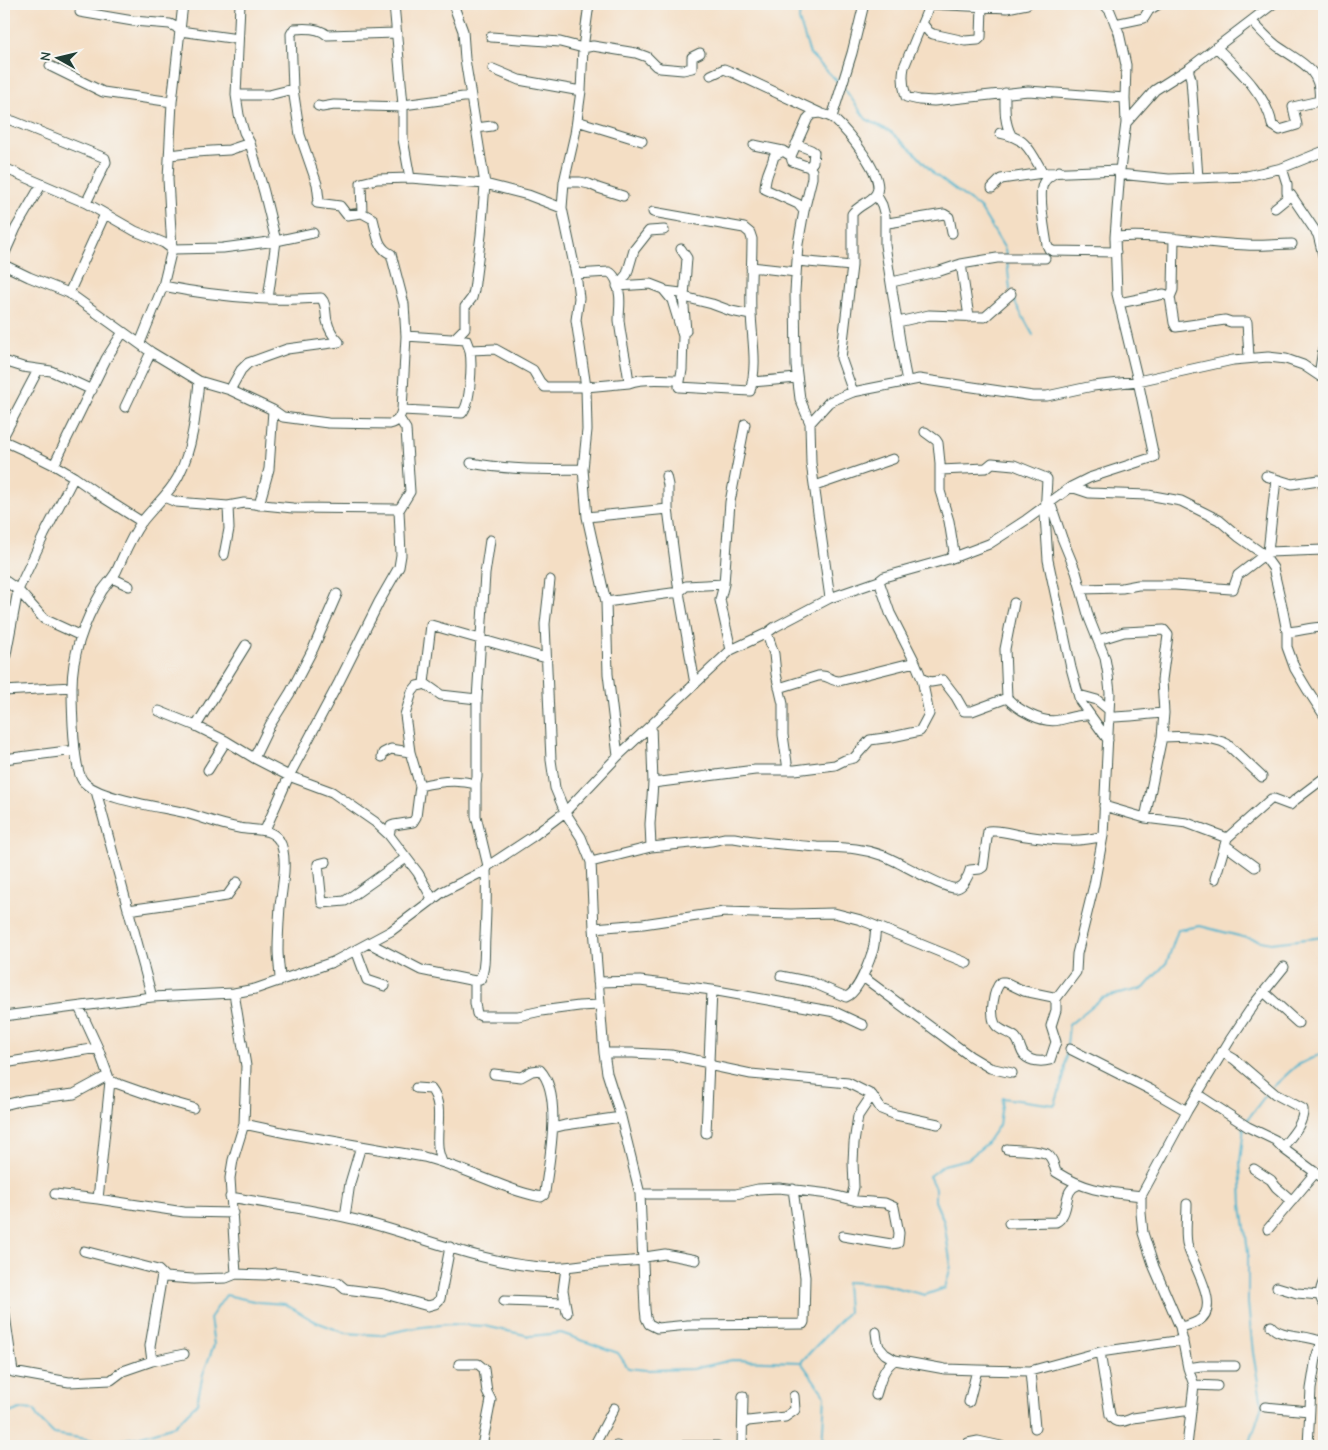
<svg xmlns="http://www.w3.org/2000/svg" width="1328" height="1450" font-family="'Comic Neue',sans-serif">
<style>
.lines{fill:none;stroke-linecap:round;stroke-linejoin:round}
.stream{stroke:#4fb4cd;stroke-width:2}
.minor-casing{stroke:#3f554a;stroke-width:11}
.minor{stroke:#fff;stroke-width:9}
</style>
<rect width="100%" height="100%" fill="#f6f6f2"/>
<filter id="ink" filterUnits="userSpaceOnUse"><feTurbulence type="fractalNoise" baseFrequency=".02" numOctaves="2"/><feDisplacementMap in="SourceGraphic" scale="10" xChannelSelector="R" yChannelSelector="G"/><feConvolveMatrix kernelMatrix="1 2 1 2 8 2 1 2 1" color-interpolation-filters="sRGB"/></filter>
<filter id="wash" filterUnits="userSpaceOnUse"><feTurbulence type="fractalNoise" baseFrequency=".0096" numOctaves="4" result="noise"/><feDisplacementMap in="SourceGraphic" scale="20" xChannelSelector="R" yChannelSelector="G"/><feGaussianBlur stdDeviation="1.12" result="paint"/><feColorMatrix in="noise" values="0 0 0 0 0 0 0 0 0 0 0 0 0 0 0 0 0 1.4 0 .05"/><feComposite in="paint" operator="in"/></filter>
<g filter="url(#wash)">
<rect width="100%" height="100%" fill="#f4dec4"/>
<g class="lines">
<path class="stream" d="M800,4L799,20L810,54L839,83
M844,88L866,119L891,132L916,154L934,174L980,208L1005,249L1006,256
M1007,260L1010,290
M1012,297L1033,335
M1273,1087L1296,1066L1324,1052
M1245,1123L1268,1092
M1244,1127L1240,1162L1242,1205L1248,1252V1303L1253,1353L1262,1405L1249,1446
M801,1362L848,1312L846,1282L882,1284L925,1295L945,1288L951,1266L944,1222L935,1201V1188L929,1176L944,1165L968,1159L986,1144L999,1125L1003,1098L1055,1105L1064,1076L1069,1025L1102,998L1144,988L1167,962L1178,930L1200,926L1243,937L1271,943L1324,937
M801,1362L825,1396L822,1446
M4,1415L20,1409L35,1410L37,1417L54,1434L106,1442L138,1437L174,1426L197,1403L203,1374L214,1345L210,1318L226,1295L258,1302L285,1304L314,1321L345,1333L379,1335L414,1328L449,1324L485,1326L530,1336L561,1333L618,1353L628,1368L646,1370L693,1369L732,1360L801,1362"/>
</g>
</g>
<g filter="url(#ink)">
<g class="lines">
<defs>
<path id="minor" d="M240,4L236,95L239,115L244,132L250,143L264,192L276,241L268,299
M394,4L403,105V139L410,178
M453,4L463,31L465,59L485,184L481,235L474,290L472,298L465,307V328L455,338
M589,4L583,48L581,91L575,134L564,182L562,208L576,274L579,298L576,320L586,387L587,430L583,469L587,517L606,602L608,674L618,756
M929,4L1007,8L1027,4
M930,4L904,67C902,77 903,87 906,97L919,100L934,101L1028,91L1125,98
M1104,4L1110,11L1119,33L1126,65L1125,98L1126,123
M80,12L133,21L170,24L176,27L180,31L238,39
M1251,21C1260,29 1269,41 1280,48C1301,62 1323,71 1319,101
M922,23L929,32L933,34L965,41L978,40L981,37L982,6
M1115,24L1144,18L1149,10L1159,4
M491,37L560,42L583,48L593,46L636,53L647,57L656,66L660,68L683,70L692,68V57L700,53
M1216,47C1236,67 1268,96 1272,125L1280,130L1297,125L1293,107L1319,101L1324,105
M50,66L103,92L172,102
M493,69L519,80L581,91
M1188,69L1191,79L1198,178
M711,75L724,69L734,73L820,113C825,115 830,116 834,119C846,130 887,177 876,194C870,203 858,205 852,214V266L841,358L853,392
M1005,93C1005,107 1004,122 1011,135
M236,95H269L293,89
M403,105L471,96
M318,106L322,107L334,105L403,107
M832,117L852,53L864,4
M13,121L105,158L106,162L86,203
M577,121L642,141
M476,128L492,126
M1000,133C1027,138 1030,150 1043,173
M796,144L811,150L814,152L813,162L809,167
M754,145L783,151L791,156L792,161L809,167L812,171V178L804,211L798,244L795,292L796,366L800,399L810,423
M783,151L774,156C771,169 765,174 765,189L798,204L804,211
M170,155L195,152L229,150L250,143
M791,156L808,118L812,114L820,113
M4,168L86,203L135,231L164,243L172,249L223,248L276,241L313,233
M1282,168L1287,184V193L1291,195L1318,235L1324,259
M1059,171C1053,174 1046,177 1043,184C1038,196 1045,231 1047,245L1049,249L1053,251L1116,252
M1119,174L1169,179L1247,176L1282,168L1324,151
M564,182H580L589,184L598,188L623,196
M992,188L1001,179L1043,173L1120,170
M876,194L882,205L885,216V245L904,366L907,381
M1275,208L1291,195
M362,213L361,183L377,179L410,178L485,184L528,195L562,208
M886,225L888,223L944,214L949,217L952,233
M1115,237C1159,233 1202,244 1246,245C1261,246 1277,244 1292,244
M681,249L687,258L684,297L712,304L731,311L751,315
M4,255L16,228L40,187L43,185
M797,261L852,266
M961,264L969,317
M4,265L29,277L69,293L151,352L199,381L230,390L273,410L283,417L328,423L390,424C398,422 400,417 402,410L406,336L404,304L391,254C377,248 377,233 373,219L362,213L347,215L340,206L317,203L319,200L317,184L300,135L293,89L291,34L294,29C304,28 320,28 327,35L397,33
M751,267L796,272
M576,274L609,272C616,275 618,285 619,292C621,301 619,311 619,320C621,341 627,362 629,383
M892,282L940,271L961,264L997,258H1045
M163,286C197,293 232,297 267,299C285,300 303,299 321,298C327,304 325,313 327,321C329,330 333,336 339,342
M617,286L650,284L663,289L672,300L683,336L682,370L679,387L750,391C758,365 752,340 751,313C750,288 752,264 752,239L750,233L744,228L653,212
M617,286L627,274L634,250L649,231L664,230
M665,291L681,293L683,295L686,331
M69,293L105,214
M1170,297L1173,290L1174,238
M1119,303L1164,294L1170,297L1174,323L1176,327L1225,320L1231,322H1247L1249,358
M898,322L929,315L985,317L1011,294
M140,343L163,286L172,249L168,179L172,102L183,4
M470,350L495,349L533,370L540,382L545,387H586L629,383C641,377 666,380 680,380
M4,361L23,367L51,371L92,390
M1319,375L1324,344
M199,381C196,413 193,448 178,477C169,494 153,507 141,523C130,538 124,555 116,572C112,579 107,584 102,591C85,620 72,653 72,687C72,705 73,769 83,781C97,799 162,807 186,813C204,818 221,825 239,828C253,831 270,827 279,840C289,856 282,888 280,906C279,921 278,935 278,950C278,960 280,971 280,981
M752,382L797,378
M230,390L241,370L248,363L287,349L339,342
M125,407L151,352
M402,410L462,413C471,404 472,363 470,351C469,347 467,343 466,340L406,336
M925,432L936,440L938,443L940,463V491L949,521L954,552L950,559
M4,435L38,370
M4,441L26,451L54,465L74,477L104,498L142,522
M471,463C508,470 545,470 583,469
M54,465L106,359L123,332
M940,470L986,468L992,463L1014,465L1046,478L1047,479L1045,515L1048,560L1071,668L1080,701L1108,740
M666,476L668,485V509L679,592L695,684
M1266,476L1292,484L1319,480L1321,482L1324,487
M815,486L893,459
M1071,487L1089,493L1148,495L1181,501L1219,520L1239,537L1263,554L1273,568L1282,606L1287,632V647L1295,669L1307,689L1324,715
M164,497L176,502L228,506L244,503L293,508L397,509L399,510L401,555L399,567L379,602L339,682L289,776L265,830
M1050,502L1062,538L1076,572L1089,618L1105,658L1108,675L1110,693L1103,836L1094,885L1077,954L1076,972L1055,1000
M259,505L269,469L273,410
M399,510L410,492L406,429L399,418
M587,517L668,509
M1268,552L1276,479
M224,555L229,529L228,506
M112,578L129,586
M4,580L18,590L44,619L81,636
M550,580L545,624L551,760L555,788L565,812L581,837L591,862L594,928L604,1053L607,1073L621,1117L640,1194L645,1309L646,1318L649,1324L657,1328L688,1325L803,1324L804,1322L805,1277L793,1189
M1081,589L1122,588L1138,585H1175L1231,589H1233L1238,575L1268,552L1324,550
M830,598L811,463L810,423L829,402L853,392L919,379L1033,396H1047L1093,386L1138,381L1233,360L1268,357L1286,359L1303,365L1324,379
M606,602L679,592L686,586L724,584
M1287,632C1300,631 1311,627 1324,627
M767,633L774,654L776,674L783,704V735L788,770
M1098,640L1124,632L1164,630L1168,635L1162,680L1164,713L1162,737L1145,818
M731,650L720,600L724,584L730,502L745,424
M4,665L18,590L44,535L74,477
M922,679L931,682L943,680L956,697L964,711H972L1007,698L1005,649L1014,603
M424,683L441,695L477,699
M779,688L818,676C828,674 830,681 839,681L915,662
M4,691L72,687
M1079,695L1097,700L1109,710
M1007,698C1018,710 1042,724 1059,720C1069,718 1079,714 1090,715
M159,711L196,726L226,741L254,758L289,776L332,792L375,822L389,835L418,873L433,900
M1109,717C1127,717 1145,714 1164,713
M196,726L246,645
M1162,737C1179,736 1213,736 1227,744L1262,777
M382,757L383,753L391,749L410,752
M254,758L270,725L290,693L313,649L337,594
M4,759L75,750
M208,770L226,741
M653,783L755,770H795L835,765L845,760L854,758L870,740L892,737L920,731L929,714L922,679L915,662L890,613L879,581
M420,786C439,781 457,779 476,784
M96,791L152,997
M1104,806L1145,818L1187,823L1227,838
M389,835L391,826L394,825L413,822L416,817L420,786L410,752L405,715L412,692L417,686L422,685L424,683L431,625L546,658
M1225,845L1255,867
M651,847L650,824L653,783L651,725
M326,862L318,864L322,903L345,901L406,858
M591,862L651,847L711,841L725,838H734C761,843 789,845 817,847C843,848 860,847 884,856C898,861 947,891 957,888C963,887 969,875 970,870L980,869L983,867L988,831C998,830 1009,833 1019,835C1047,839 1076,844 1103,836
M488,866L476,816V784L477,777V699L485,574L490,540
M1215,879L1227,838L1271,799H1274L1290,805L1295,800L1324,778
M128,910L227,896L237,882
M594,928L643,924L724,912L791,914L834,913L861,920L967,963
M369,943L421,970L475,981L480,980C486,968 484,951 485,937C486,915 487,892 486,870
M356,950L367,980L385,986
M781,976L811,982L846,997C858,993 869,962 873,950C875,942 875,934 876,926
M863,977L970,1056L990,1068L1012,1073
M475,981V1003L477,1014L481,1016H518L541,1011L579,1006L600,1005
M598,982L640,981L712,990L835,1012L863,1025
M1001,982H1005L1024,991L1053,997L1056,1002V1010L1051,1026L1056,1042L1050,1060C1042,1062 1031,1062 1024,1055C1020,1050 1020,1042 1015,1037C1009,1032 999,1031 995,1024C990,1014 993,990 1001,982Z
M1264,992L1298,1023
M234,993L246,1066L244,1124L233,1160L230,1178L236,1274
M79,1007L98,1048L110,1081L98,1199
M4,1016L152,997L234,993L255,989L333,962L391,931L444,891L486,870L488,866L532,837L565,812L618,756L731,650L767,633L775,627L830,598L879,581L884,577L952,558L989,544L1026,520L1071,487L1089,478L1154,457L1138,381L1117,294L1115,237L1120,170L1126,123L1155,90L1188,69L1273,4
M1070,1049L1151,1090L1187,1111
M1222,1052L1234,1059L1275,1094L1303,1109C1304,1124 1291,1136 1283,1147
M604,1053H633L671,1055L709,1063L713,1066L751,1074L848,1083L872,1095L881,1109L896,1115L938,1124
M4,1063L98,1048
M110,1081L161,1099L193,1108
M416,1088L431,1089C444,1105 436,1128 438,1146C438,1152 440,1157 442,1162
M1197,1094L1248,1127L1275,1140L1285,1150L1324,1179
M4,1105L24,1100L74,1094L107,1076
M244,1124L286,1133L424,1157C455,1165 484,1179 515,1190C523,1193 532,1195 541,1197L544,1195L545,1192C549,1161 563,1094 540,1070L532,1071L521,1077L494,1074
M553,1128L565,1125L621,1117
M706,1133L712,990
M1007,1149C1015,1150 1041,1150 1047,1154C1053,1158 1054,1166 1056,1172C1086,1191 1107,1192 1141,1196
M1254,1169L1271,1180L1276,1187L1292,1201
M55,1194L98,1199L184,1212L233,1213
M640,1194H736L758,1189L779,1188L829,1194L857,1201L885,1203L894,1207L899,1233L898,1243L891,1244L843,1236
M230,1197C281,1206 333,1212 383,1227C435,1242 487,1263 541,1267C558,1269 573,1266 590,1264C608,1262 625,1262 643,1260L645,1257L665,1254L696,1260
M851,1199L854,1187L853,1162L854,1143L858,1116L872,1095
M345,1217L350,1183L361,1146
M1009,1223L1056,1222C1058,1221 1061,1218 1062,1216C1069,1206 1064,1189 1078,1185
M1268,1229L1316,1172
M84,1251L158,1270L165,1277L193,1279L226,1278L236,1274L265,1275L276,1273L294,1275L338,1283L345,1289L385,1294L428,1306L435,1304L440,1299L450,1247
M566,1268L563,1290L567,1313
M1324,1281C1320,1289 1318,1297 1324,1304
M1277,1287L1297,1293L1320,1295
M504,1301L565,1303
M4,1308L13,1372L69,1382L111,1380L123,1371L152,1361L184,1354
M1271,1326C1280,1338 1308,1334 1322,1342
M1180,1327C1185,1326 1193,1324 1198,1321C1223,1307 1191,1264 1187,1243C1185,1231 1187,1217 1187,1204
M876,1332L877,1340L879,1347L885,1354L895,1360L945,1369L977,1370L1030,1371L1100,1352L1183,1340
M1100,1352L1110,1415C1115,1425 1124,1422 1133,1418L1191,1410
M152,1361L150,1346L162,1275
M459,1364H478L484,1369L487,1392L491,1400L482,1446
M1188,1368L1201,1366H1235
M1030,1371L1035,1428
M1194,1385L1217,1386
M876,1395C880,1383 883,1367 895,1360
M969,1402L977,1370
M1265,1407L1309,1411
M743,1424L748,1421L785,1417L795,1410L794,1396
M594,1446L614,1408
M616,1446H617
M679,1446H718
M742,1446L743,1396
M966,1446L968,1443L978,1441L1001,1446
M1187,1446L1194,1385L1188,1368L1180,1327L1154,1267L1143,1233L1141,1213V1196L1187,1111L1230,1040L1254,1004L1284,967
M1308,1446L1311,1389L1316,1358L1324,1337"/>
</defs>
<use href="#minor" class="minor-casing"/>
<use href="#minor" class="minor"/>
</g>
</g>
<rect width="1328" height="1450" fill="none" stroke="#f6f6f2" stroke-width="20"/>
<g transform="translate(58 58) rotate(278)" stroke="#f6f6f2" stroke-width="4" paint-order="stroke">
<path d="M0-4L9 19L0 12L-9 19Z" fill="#1f3d34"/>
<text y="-8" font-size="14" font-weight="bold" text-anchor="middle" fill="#1f3d34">N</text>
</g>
</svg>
